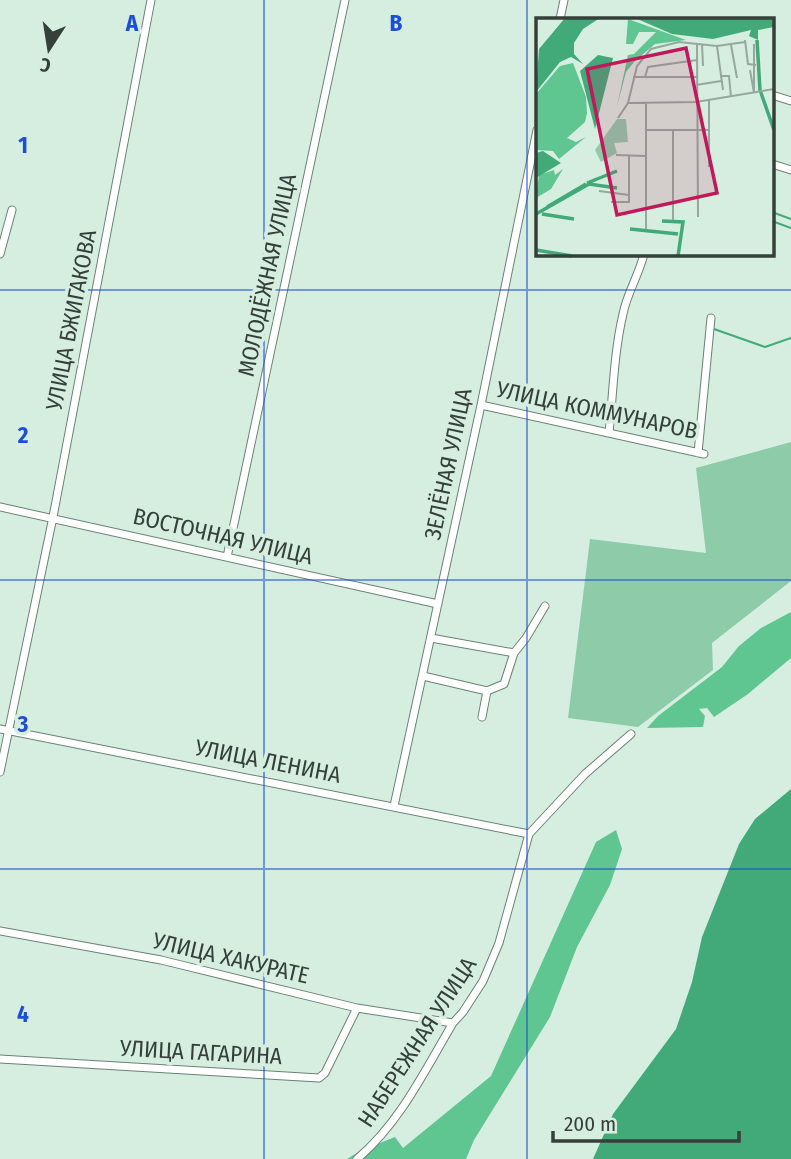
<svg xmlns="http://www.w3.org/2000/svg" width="791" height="1159" font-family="'Fira Sans Condensed',sans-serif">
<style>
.green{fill:#8ecca9}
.forest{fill:#5fc591}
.water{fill:#42aa78}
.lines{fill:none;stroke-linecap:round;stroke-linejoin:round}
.stream{stroke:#42aa78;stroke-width:2}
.street-casing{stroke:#6b8174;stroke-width:9}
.street{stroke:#fff;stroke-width:7}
.grid{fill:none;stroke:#1d4ed8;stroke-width:2;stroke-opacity:0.55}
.labels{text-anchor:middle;stroke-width:7;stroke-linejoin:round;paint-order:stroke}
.street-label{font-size:23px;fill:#36403a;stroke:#d6eee0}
.inset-river{fill:none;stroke:#42aa78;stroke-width:3.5}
.inset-road{fill:none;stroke:#96a89e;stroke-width:2}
.view{fill:#c2185b;fill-opacity:0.15;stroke:#c2185b;stroke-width:3.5}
.inset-edge{fill:none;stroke:#36403a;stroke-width:3.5}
.grid-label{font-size:23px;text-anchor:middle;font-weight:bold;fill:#1d4ed8;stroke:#d6eee0;stroke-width:7;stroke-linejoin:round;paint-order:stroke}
</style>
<rect width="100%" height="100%" fill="#d6eee0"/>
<path class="green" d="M791,442V581L712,643L713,670L638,727L568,718L590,539L706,553L696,468Z"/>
<path class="forest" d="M791,612V658L748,694L714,717L707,708L699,709L705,716L703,727L647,728L658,716L722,667L739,646L761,628Z
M616,830L622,849L610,885L577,947L550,1017L474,1140L466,1159H347L360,1151L395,1137L403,1148L491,1076L596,842Z"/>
<path class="water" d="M791,789V1159H593L613,1114L676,1029L692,982L702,937L739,844L755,819Z"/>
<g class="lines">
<path class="stream" d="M772,212L791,219
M772,221L791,228
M714,329L765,347L791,338"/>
<defs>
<path id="street" d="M560,19L564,0
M772,95L791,101
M772,164L791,170
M0,254L12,210
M481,405L704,454
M609,433C613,394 614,352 623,314C627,293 639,275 644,254
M698,453L711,318
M0,507L438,604
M227,557L345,0
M431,638L514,653L526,638L545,606
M423,676L487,691L482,717
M487,691L504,684L514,653
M0,729L529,834
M0,772L53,517L151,0
M394,806L481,405L537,130
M0,931L161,960L357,1008L453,1023
M0,1059L319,1078L325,1073L357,1008
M357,1159C400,1123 425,1070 453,1023L463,1012L483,981L499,943L529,834L585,774L631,734"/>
</defs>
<use href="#street" class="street-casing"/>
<use href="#street" class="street"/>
</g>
<path class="grid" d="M264,0V1159M527,0V1159M0,290H791M0,580H791M0,869H791"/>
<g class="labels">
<g class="street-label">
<text transform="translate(267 275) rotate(-78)" y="8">МОЛОДЁЖНАЯ УЛИЦА</text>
<text transform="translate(71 320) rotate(-79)" y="8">УЛИЦА БЖИГАКОВА</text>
<text transform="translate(597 410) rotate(12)" y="8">УЛИЦА КОММУНАРОВ</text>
<text transform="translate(448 464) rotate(-78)" y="8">ЗЕЛЁНАЯ УЛИЦА</text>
<text transform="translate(223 536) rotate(13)" y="8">ВОСТОЧНАЯ УЛИЦА</text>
<text transform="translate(268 761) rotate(11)" y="8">УЛИЦА ЛЕНИНА</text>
<text transform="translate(231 958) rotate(13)" y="8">УЛИЦА ХАКУРАТЕ</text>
<text transform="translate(417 1042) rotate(-57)" y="8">НАБЕРЕЖНАЯ УЛИЦА</text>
<text transform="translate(201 1052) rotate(3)" y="8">УЛИЦА ГАГАРИНА</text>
</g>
</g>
<g transform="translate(536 18)">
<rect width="238" height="238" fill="#d6eee0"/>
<path d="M81,101H90L92,124L78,125L81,135L65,144L59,132Z" fill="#8ecca9"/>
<path d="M92,1L150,22L119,26L99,43L90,54L81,88L92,37L98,36L120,14H103L97,26H90ZM37,45L50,79L51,95L49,104L31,120L40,124L50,119L23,141L17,133L0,132V76L24,48ZM27,151L15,171L0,180L3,157L18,152L19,157Z" fill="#5fc591"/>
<path d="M29,0H64L47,11L38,25V36L47,46L35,39L24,44L0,74L3,31ZM99,0H238V9L222,12V22L213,18L215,12L177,21L136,16ZM62,37L77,40L59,111L44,53ZM7,133L25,145L0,160V135Z" fill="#42aa78"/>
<path class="inset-river" d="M221,22L224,72L238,112M51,165L81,153M11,189L50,166M0,196L53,166L81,170M6,196L38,201M126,203L147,204L142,238M94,211L142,216M0,232L36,238"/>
<path class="inset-road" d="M209,22L212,46L220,47M161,25L162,199M166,26L167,48M218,26V75M195,27L201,60M181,28L187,72M214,52L218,75M184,58H193L195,79M97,59H161M109,59L112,49L161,42M160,67L185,63M173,82V149M92,85L160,84L238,71M110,85V211M82,100L92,85L101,48L115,31L143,24L181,28L209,24M110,112H174M137,112V202M80,137L110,138M63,173L93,177M75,184H93V138"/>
<path class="view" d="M150,30L181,175L81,197L51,51Z"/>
<rect width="238" height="238" class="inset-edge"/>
</g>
<g class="grid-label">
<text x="132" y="31">A</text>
<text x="396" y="31">B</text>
<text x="23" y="153">1</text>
<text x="23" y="443">2</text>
<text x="23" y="732">3</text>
<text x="23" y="1022">4</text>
</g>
<g transform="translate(49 49) rotate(192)" stroke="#d6eee0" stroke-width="5" paint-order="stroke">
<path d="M0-5L12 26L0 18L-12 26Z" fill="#36403a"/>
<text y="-10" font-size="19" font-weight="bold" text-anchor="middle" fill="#36403a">С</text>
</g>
<path d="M553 1131v10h186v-10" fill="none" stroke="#36403a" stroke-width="3.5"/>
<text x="564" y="1131" font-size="21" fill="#36403a" stroke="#d6eee0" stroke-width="5" paint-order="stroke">200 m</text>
</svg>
